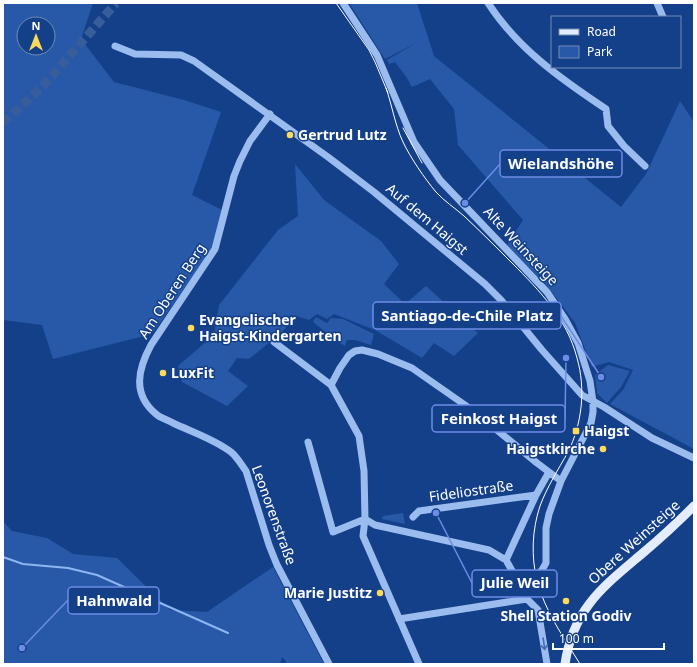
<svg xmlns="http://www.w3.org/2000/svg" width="697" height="667" font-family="'Noto Sans',sans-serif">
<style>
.green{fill:#2759a8;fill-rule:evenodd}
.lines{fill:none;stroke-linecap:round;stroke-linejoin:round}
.stream{stroke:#8db6f2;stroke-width:2}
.major-tunnel{stroke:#375d9b;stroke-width:9;stroke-dasharray:9 4.5;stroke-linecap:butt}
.minor{stroke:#9bbcef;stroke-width:7}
.major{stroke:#e4edff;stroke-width:9}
.tram{stroke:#fff;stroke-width:1}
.oneway{stroke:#436bad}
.poi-dot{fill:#ffd95a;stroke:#144089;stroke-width:1.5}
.labels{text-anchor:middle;stroke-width:3;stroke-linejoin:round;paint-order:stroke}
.poi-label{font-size:14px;font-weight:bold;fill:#fff;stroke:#144089;text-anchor:start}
.street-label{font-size:14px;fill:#fff;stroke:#144089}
.leader{fill:none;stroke:#6c8ce6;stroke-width:1.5}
.callout-dot{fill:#6c8ce6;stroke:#144089;stroke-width:1.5}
.callout{fill:#144089;stroke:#6c8ce6;stroke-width:1.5}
.callout-label{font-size:15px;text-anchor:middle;font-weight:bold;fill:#fff}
</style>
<rect width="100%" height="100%" fill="#144089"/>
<path class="green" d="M3,3H93L81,39L114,82L184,100L221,112L192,195L226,212L218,241L152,334L53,359L42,325L3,320ZM24,24H48V48H24Z
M349,3H417L434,56L621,207L646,174L680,101L694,122V449L610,404L623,390L633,370L609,362L592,367L575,323L549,288L507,245L523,220L458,145L454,109L430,79L412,87L407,78L395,62L389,64L387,60L416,43L385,59Z
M295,164L324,200L381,241L399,264L384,284L405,304L426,286L478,333L454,356L434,343L422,358L375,330L334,314L327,319L317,314L309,320L296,316L282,332L249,359L237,358L228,371L248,386L227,406L182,382L178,366L214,335L219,305L278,230L298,216Z
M316,317L327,323L331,318L343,319L374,334L371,345L355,340H347L345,346L340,343L313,322Z
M608,365L630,371L621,387L607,403L597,393L595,375Z
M403,513L405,524L382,519L383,516Z
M3,521L12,531L47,538L73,554L117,558L170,610L207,612L273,567L324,664H285L286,661L282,657L280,664H3Z"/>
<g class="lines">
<path class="stream" d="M3,557L23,564L68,568L97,575L228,633"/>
<path class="major-tunnel" d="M3,123L43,86L116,3"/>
<path class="minor" d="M343,3L377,55L414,142L440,180L547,292L565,319L578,343L590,381L593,402V412L591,423L561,481L549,514L546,528V563L542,570L524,588
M488,3C518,49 561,79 606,109L608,126L624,146L645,166
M657,3L663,17
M115,46L135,54L181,55L194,61L328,157L374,192L485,284L501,300L542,350L582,395L604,407L652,438L694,458
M270,114L250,141L240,161L234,176L215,249L151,345C138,369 132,394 156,414C160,418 168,420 173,423C192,432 214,439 231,452C237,457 241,464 246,471L269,545L277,565L329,664
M274,342L331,385L359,436L364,471L365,519L363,536L419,664
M331,385L340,368L349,355L355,351L362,350L378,354L412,368L475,412L537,463L561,481
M308,442L333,532L365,519
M413,517L419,511L536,495
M365,519L375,525L489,550L506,560
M506,560L515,576L524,588L527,599L538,610L547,664
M506,560L536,495L549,472
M399,619L527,599"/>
<path class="major" d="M565,664C573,608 604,586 644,552C662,537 678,522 694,506"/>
<path class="tram" d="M336,3L369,50L375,62L388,93
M386,88C392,105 395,125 403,142C410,157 425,179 436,192C444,201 455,208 464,216C480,231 496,247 512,263C540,291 567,319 577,358C586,389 582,424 568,452C558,470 547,487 540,506C532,530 531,556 537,581C545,611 564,638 580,664
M403,128L422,163"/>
</g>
<defs><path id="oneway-shaft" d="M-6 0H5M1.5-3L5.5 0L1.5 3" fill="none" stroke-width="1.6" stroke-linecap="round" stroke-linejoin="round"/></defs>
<use class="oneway" href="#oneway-shaft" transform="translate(544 644) rotate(82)"/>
<g class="poi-dot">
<circle cx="290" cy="135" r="4"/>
<circle cx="191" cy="328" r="4"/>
<circle cx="163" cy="373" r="4"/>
<rect x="572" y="427" width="8" height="8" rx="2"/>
<circle cx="603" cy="449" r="4"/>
<circle cx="380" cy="593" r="4"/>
<circle cx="566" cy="601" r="4"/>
</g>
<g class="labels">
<g class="poi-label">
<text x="298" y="140">Gertrud Lutz</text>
<text x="199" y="325">Evangelischer<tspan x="199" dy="16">Haigst-Kindergarten</tspan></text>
<text x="171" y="378">LuxFit</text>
<text x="584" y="436">Haigst</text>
<text x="595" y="454" text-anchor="end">Haigstkirche</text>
<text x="372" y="598" text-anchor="end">Marie Justitz</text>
<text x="566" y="621" text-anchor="middle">Shell Station Godiv</text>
</g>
<g class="street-label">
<text transform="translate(427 219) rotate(40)" y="5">Auf dem Haigst</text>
<text transform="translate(521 246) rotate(47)" y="5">Alte Weinsteige</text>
<text transform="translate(172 291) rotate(-57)" y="5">Am Oberen Berg</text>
<text transform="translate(471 491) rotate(-8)" y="5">Fideliostraße</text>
<text transform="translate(274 515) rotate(70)" y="5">Leonorenstraße</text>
<text transform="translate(634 542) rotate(-42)" y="5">Obere Weinsteige</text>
</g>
</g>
<path class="leader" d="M465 203L500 164M601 377L561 316M566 358L565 419M436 513L472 583M22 648L68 600"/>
<g class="callout-dot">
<circle cx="465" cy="203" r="4"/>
<circle cx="601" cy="377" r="4"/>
<circle cx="566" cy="358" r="4"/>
<circle cx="436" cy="513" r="4"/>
<circle cx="22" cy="648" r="4"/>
</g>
<g class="callout">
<rect x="500" y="150" width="122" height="27" rx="4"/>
<rect x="373" y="302" width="188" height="27" rx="4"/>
<rect x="432" y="405" width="133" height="27" rx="4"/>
<rect x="472" y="570" width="85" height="27" rx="4"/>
<rect x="68" y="587" width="91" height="27" rx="4"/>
</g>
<g class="callout-label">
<text x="561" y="169">Wielandshöhe</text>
<text x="467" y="321">Santiago-de-Chile Platz</text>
<text x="499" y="424">Feinkost Haigst</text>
<text x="515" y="588">Julie Weil</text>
<text x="114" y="606">Hahnwald</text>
</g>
<rect width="697" height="667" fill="none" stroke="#ffffff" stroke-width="8"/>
<rect x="551" y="16" width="130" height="52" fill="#144089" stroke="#728cb8"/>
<rect x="559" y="29" width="20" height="6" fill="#e4edff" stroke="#728cb8"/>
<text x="587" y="36" font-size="12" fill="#ffffff">Road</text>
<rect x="559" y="46" width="20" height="12" fill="#2759a8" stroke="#728cb8"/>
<text x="587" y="56" font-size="12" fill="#ffffff">Park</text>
<g transform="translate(36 36)"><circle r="19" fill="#144089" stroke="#728cb8"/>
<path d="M0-3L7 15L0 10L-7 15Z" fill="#ffd95a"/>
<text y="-6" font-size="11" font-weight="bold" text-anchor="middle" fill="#ffffff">N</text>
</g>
<path d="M553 643v6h111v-6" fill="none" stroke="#ffffff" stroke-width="2"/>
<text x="559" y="643" font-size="12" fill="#ffffff" stroke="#144089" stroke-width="3" paint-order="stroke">100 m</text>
</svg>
